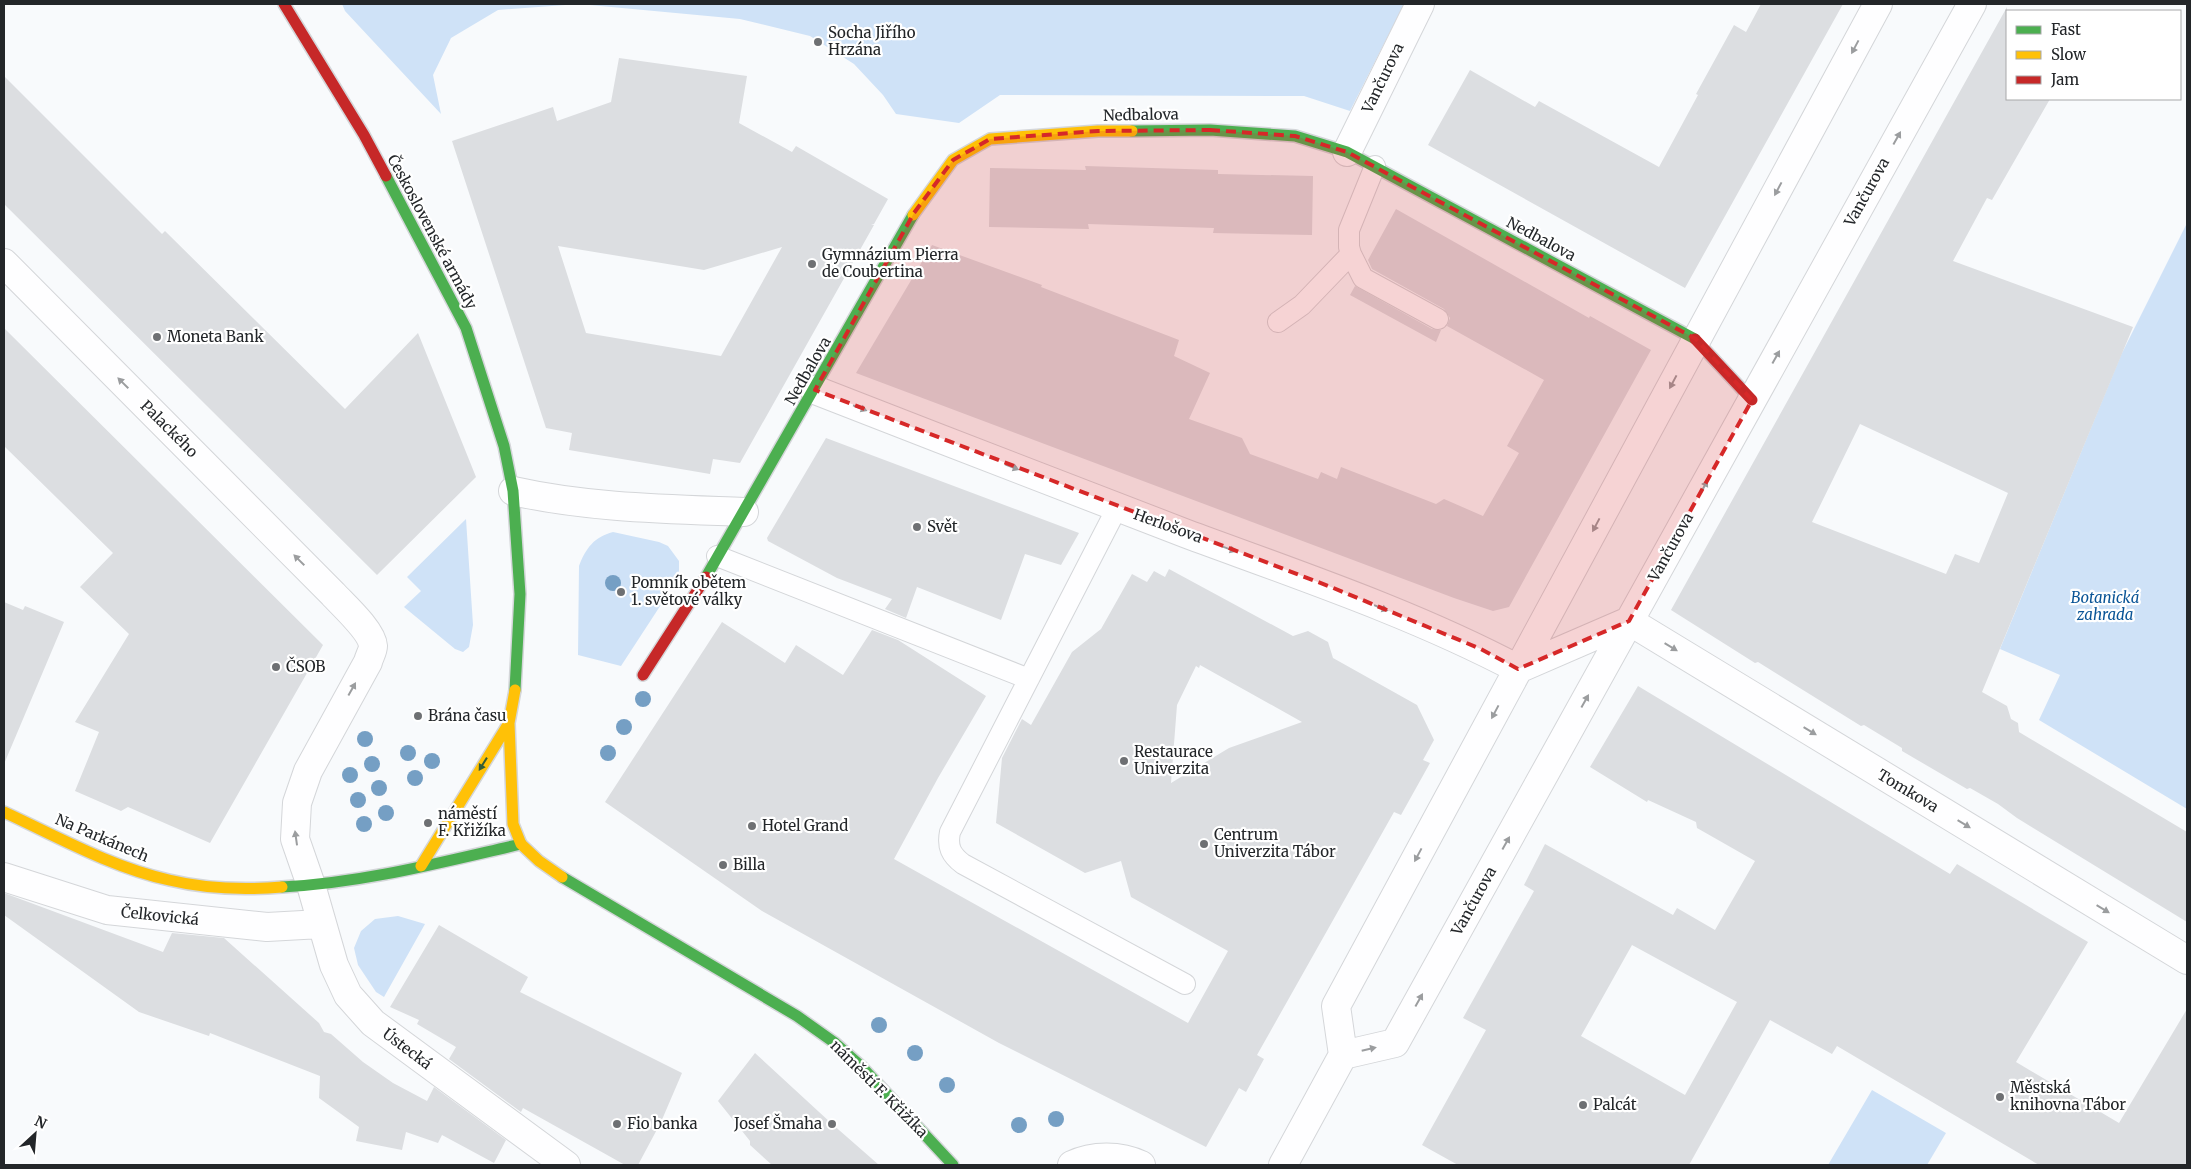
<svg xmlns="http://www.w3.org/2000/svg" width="2191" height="1169" font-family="Merriweather,serif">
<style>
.green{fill:#cfe2f7}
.building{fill:#dcdee1;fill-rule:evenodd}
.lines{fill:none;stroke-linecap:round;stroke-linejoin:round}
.lane-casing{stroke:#d4d6d9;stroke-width:22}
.street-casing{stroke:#d4d6d9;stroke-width:30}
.fast-casing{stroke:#d4d6d9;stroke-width:14}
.slow-casing{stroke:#d4d6d9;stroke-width:14}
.jam-casing{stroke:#d4d6d9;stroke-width:14}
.lane{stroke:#fefeff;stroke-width:20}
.street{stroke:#fefeff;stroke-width:28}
.fast{stroke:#4caf50;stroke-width:11}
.slow{stroke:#ffc107;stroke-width:11}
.jam{stroke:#c62828;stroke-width:11}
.tree{fill:#759fc4}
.oneway{fill:#9b9d9f}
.oneway2{fill:#335d39}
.marked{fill:#d62828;fill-opacity:0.2;stroke:#d62828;stroke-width:4;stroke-dasharray:10 6;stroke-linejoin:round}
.poi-dot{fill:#6e7073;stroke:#fff;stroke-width:2}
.labels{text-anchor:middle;stroke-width:4.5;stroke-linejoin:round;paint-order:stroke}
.poi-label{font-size:15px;fill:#232629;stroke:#fff;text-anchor:start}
.street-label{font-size:15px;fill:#232629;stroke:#fff}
.park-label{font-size:15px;font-style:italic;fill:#095496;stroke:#fff}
</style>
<rect width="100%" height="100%" fill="#f8fafc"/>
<path class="green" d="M342,4H1404L1350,111L1304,96L1000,95L959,123L896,114L883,95L854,64L810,36L740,19L579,4L498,10L451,38L433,75L441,114L345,11Z
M2187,223V809L2039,720L2060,675L2000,649L2121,355Z
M466,519L473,625L469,647L463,652L455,649L404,607L421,591L407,577Z
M613,532L659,542L668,546L679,561V571L666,597L621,666L578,655L579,566C586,548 594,537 613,532Z
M398,916L425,924L384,997L376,992L358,965L354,948L361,931L375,919Z
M1872,1090L1946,1133L1927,1165H1828Z"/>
<path class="building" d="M1761,4H1843L1685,288L1428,145L1470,70L1535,107L1539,101L1659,167L1698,95L1696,94L1734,25L1746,32Z
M2007,7V99H2050L1992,200L1987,198L1953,261L2133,327L1982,692L2007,706L2011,719L2018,723L2019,732L2187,832V922L2017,818L1998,804L1970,788L1967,789L1902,751V748L1864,725L1861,726L1758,662L1755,663L1671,610ZM1860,424L2008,493L1979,563L1955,554L1946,574L1812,522Z
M619,58L747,76L739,123L792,152L796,146L888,199L874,224H871L874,225L740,463L713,459L710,474L569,450L572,433L546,428L452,141L553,107L557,121L611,102ZM558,246L704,270L782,247L721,356L586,333Z
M4,76L162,234L165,231L345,409L418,333L476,477L377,575L4,204Z
M1085,166L1218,170V174L1313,176L1312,235L1213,233L1214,228L1088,224L1089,229L989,227L990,168L1086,170Z
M1396,209L1589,318L1590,316L1651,350L1509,607L1493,611L1454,598L856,373L932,245L1042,285L1041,287L1179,340L1174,356L1210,373L1189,419L1242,438L1250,454L1318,479L1321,472L1337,479L1341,467L1436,504L1444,499L1483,516L1519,453L1507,446L1544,380L1447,326L1450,318L1444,309L1372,269L1368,260Z
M1355,286L1432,329L1441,330L1436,342L1350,295Z
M4,328L323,645L210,843L128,807L121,811L75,791L99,732L75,722L129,634L80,587L113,553L4,446Z
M826,438L1079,533L1061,565L1025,554L1001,620L917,587L906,618L885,609L892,599L837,578L768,541L767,538Z
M1169,569L1293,636L1308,631L1328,642L1333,658L1417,705L1434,740L1423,760L1430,763L1401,815L1394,812L1257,1055L1264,1059L1246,1092L1239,1088L1206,1147L999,1043L762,911L605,802L722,622L785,663L796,645L843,675L872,630L898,640L986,696L938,778L894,859L1188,1023L1228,951L1131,897L1121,861L1085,873L996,823L1002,758L1022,719L1031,725L1072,652L1101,629L1132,574L1147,582L1154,571L1165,577ZM1200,665L1302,722L1229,748L1171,783L1177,705L1196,666L1199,668Z
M4,602L23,610L25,606L64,622L4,764Z
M1638,686L1950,874L1957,864L2088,942L2016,1062L2119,1123L2187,1009V1165H2039L1837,1046L1832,1054L1770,1020L1689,1165H1458L1422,1145L1486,1030L1463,1018L1534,891L1524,885L1545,844L1673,915L1677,908L1715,930L1755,861L1697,828L1696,822L1648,800L1647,802L1590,767ZM1632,945L1737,1002L1685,1095L1581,1036Z
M4,893L163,952L172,933L224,938L319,1023L324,1032L331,1034L363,1062L393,1083L427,1101L434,1087L506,1140L494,1163L442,1135L438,1143L406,1132L402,1150L356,1141L359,1127L319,1098L320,1076L210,1033L209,1036L139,1012L4,915Z
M439,925L528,977L520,992L682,1073L661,1122L638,1165H625L523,1108L521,1112L449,1059L456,1047L417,1024L419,1020L390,1007Z
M755,1053L831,1123L879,1165H772L750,1145V1141L718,1101Z"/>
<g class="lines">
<defs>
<path id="lane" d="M1375,166L1349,230V247L1351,254L1363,278L1438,319
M1278,322L1302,305L1351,254
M1117,508L950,832C947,847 951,855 963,864L1185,984
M717,556L1029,679"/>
<path id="street" d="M1347,152L1420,4
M4,263L333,594C343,605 372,631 373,646C373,651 369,657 368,662L308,771L297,803L295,839L311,885L334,965L348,995L373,1023L566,1165
M815,390C939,438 1063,487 1187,534C1298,575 1414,614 1518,669
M513,491C589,508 666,509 744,512
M1629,621L2187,960
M1518,669L1629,621
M4,877L107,910L267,927L321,924
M1343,1055L1395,1043L1972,4
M1072,1165C1093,1155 1120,1155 1141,1165
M1283,1165L1343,1055L1336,1006L1878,4"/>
<path id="fast" d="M1132,131L1210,130L1295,136L1347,152L1695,339
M386,176L466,328L504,446L513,491L520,594L515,690
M706,577L913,215
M562,877L797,1016L835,1043L861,1066L953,1165
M282,887C363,883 442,862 521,844"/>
<path id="slow" d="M913,215L953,160L990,139L1098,131H1132
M515,690L509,723L513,824L521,844L539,861L562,877
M4,812C58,837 111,867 169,880C206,889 245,890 282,887
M421,866L509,723"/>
<path id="jam" d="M284,4L364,135L386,176
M1695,339L1752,400
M643,675L706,577"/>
</defs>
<use href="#lane" class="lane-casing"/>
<use href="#street" class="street-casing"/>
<use href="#fast" class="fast-casing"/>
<use href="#slow" class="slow-casing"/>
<use href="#jam" class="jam-casing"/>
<use href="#lane" class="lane"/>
<use href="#street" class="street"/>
<use href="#fast" class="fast"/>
<use href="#slow" class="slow"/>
<use href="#jam" class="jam"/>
</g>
<g class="tree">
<circle cx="613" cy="583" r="8"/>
<circle cx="643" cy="699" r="8"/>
<circle cx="624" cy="727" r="8"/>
<circle cx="365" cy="739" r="8"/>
<circle cx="408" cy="753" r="8"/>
<circle cx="608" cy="753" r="8"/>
<circle cx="432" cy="761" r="8"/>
<circle cx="372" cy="764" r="8"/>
<circle cx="350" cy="775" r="8"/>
<circle cx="415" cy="778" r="8"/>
<circle cx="379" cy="788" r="8"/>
<circle cx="358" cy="800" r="8"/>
<circle cx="386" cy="813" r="8"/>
<circle cx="364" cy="824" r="8"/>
<circle cx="879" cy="1025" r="8"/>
<circle cx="915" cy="1053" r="8"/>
<circle cx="947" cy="1085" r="8"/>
<circle cx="1056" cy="1119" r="8"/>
<circle cx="1019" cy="1125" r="8"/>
</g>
<defs><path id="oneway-solid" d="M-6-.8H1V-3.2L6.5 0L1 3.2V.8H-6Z" transform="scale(1.25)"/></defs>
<g class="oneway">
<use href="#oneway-solid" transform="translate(1855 47) rotate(118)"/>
<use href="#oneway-solid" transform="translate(1897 138) rotate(-61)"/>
<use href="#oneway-solid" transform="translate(1778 189) rotate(118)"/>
<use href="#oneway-solid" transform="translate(1776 357) rotate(-61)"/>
<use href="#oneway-solid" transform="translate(1673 382) rotate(118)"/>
<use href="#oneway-solid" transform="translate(123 383) rotate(-135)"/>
<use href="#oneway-solid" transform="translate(860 408) rotate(21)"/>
<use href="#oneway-solid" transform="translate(1012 467) rotate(21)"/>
<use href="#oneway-solid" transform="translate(1704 487) rotate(-61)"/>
<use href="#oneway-solid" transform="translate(1596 525) rotate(118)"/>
<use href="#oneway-solid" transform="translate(1229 549) rotate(20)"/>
<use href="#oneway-solid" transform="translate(299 560) rotate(-135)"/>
<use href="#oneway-solid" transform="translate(1381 608) rotate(22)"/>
<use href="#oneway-solid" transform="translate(1671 647) rotate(31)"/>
<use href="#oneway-solid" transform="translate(352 689) rotate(-61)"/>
<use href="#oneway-solid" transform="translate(1585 701) rotate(-61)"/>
<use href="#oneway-solid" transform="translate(1495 712) rotate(118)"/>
<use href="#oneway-solid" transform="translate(1810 731) rotate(31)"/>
<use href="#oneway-solid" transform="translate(1964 824) rotate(31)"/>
<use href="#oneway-solid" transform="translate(296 838) rotate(-98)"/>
<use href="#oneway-solid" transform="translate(1506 843) rotate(-61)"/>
<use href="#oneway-solid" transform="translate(1418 855) rotate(118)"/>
<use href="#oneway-solid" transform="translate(2103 909) rotate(31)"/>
<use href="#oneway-solid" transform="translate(1419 1000) rotate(-61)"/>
<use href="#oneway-solid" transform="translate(1369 1049) rotate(-13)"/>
</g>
<use class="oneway2" href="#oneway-solid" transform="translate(483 764) rotate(122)"/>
<path class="marked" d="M1210,130L1295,136L1347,152L1696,339L1752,400L1629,621L1518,669L1481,649L1331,587L815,390L914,213L953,160L990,139L1098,131Z"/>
<g class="poi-dot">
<circle cx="818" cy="42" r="5"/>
<circle cx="812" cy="264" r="5"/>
<circle cx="157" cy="337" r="5"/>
<circle cx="917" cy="527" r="5"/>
<circle cx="621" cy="592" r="5"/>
<circle cx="276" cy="667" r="5"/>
<circle cx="418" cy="716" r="5"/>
<circle cx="1124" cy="761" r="5"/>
<circle cx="428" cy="823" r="5"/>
<circle cx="752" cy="826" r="5"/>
<circle cx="1204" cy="844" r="5"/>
<circle cx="723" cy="865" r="5"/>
<circle cx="2000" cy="1097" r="5"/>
<circle cx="1583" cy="1105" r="5"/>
<circle cx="617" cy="1124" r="5"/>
<circle cx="832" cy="1124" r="5"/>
</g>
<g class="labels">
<g class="poi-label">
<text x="828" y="38">Socha Jiřího<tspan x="828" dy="17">Hrzána</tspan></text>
<text x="822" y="260">Gymnázium Pierra<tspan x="822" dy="17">de Coubertina</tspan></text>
<text x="167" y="342">Moneta Bank</text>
<text x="927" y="532">Svět</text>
<text x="631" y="588">Pomník obětem<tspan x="631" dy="17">1. světové války</tspan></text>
<text x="286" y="672">ČSOB</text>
<text x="428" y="721">Brána času</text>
<text x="1134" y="757">Restaurace<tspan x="1134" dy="17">Univerzita</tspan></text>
<text x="438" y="819">náměstí<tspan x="438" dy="17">F. Křižíka</tspan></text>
<text x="762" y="831">Hotel Grand</text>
<text x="1214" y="840">Centrum<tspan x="1214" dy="17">Univerzita Tábor</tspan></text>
<text x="733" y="870">Billa</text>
<text x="2010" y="1093">Městská<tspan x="2010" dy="17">knihovna Tábor</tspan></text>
<text x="1593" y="1110">Palcát</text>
<text x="627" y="1129">Fio banka</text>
<text x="822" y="1129" text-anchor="end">Josef Šmaha</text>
</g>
<g class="street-label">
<text transform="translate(1383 78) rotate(-64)" y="5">Vančurova</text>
<text transform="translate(1141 115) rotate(-1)" y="5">Nedbalova</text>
<text transform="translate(1867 192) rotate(-61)" y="5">Vančurova</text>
<text transform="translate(432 232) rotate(62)" y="5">Československé armády</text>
<text transform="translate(1541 239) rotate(28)" y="5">Nedbalova</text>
<text transform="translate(808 371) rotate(-60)" y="5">Nedbalova</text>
<text transform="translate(169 429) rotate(45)" y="5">Palackého</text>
<text transform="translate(1168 526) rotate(20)" y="5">Herlošova</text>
<text transform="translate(1671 547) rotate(-61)" y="5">Vančurova</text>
<text transform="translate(1908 791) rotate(31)" y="5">Tomkova</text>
<text transform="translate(102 838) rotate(23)" y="5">Na Parkánech</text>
<text transform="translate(1474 901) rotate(-61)" y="5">Vančurova</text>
<text transform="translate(160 916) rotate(6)" y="5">Čelkovická</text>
<text transform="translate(407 1049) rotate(37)" y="5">Ústecká</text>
<text transform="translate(879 1089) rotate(45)" y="5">náměstí F. Křižíka</text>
</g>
<g class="park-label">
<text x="2105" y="603">Botanická<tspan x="2105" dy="17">zahrada</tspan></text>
</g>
</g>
<rect width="2191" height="1169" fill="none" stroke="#232629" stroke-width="10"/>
<rect x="2006" y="10" width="175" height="90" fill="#ffffff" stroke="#a7a8a9"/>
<rect x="2016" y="26" width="25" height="8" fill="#4caf50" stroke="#a7a8a9"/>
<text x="2051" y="35" font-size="15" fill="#232629">Fast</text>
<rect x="2016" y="51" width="25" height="8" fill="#ffc107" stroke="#a7a8a9"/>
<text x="2051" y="60" font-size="15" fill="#232629">Slow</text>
<rect x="2016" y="76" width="25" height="8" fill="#c62828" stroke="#a7a8a9"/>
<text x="2051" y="85" font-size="15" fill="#232629">Jam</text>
<g transform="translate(35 1134) rotate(26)" stroke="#ffffff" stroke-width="4" paint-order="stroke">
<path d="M0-4L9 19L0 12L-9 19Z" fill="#232629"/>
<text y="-8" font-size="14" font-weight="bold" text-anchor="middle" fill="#232629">N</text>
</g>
</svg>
